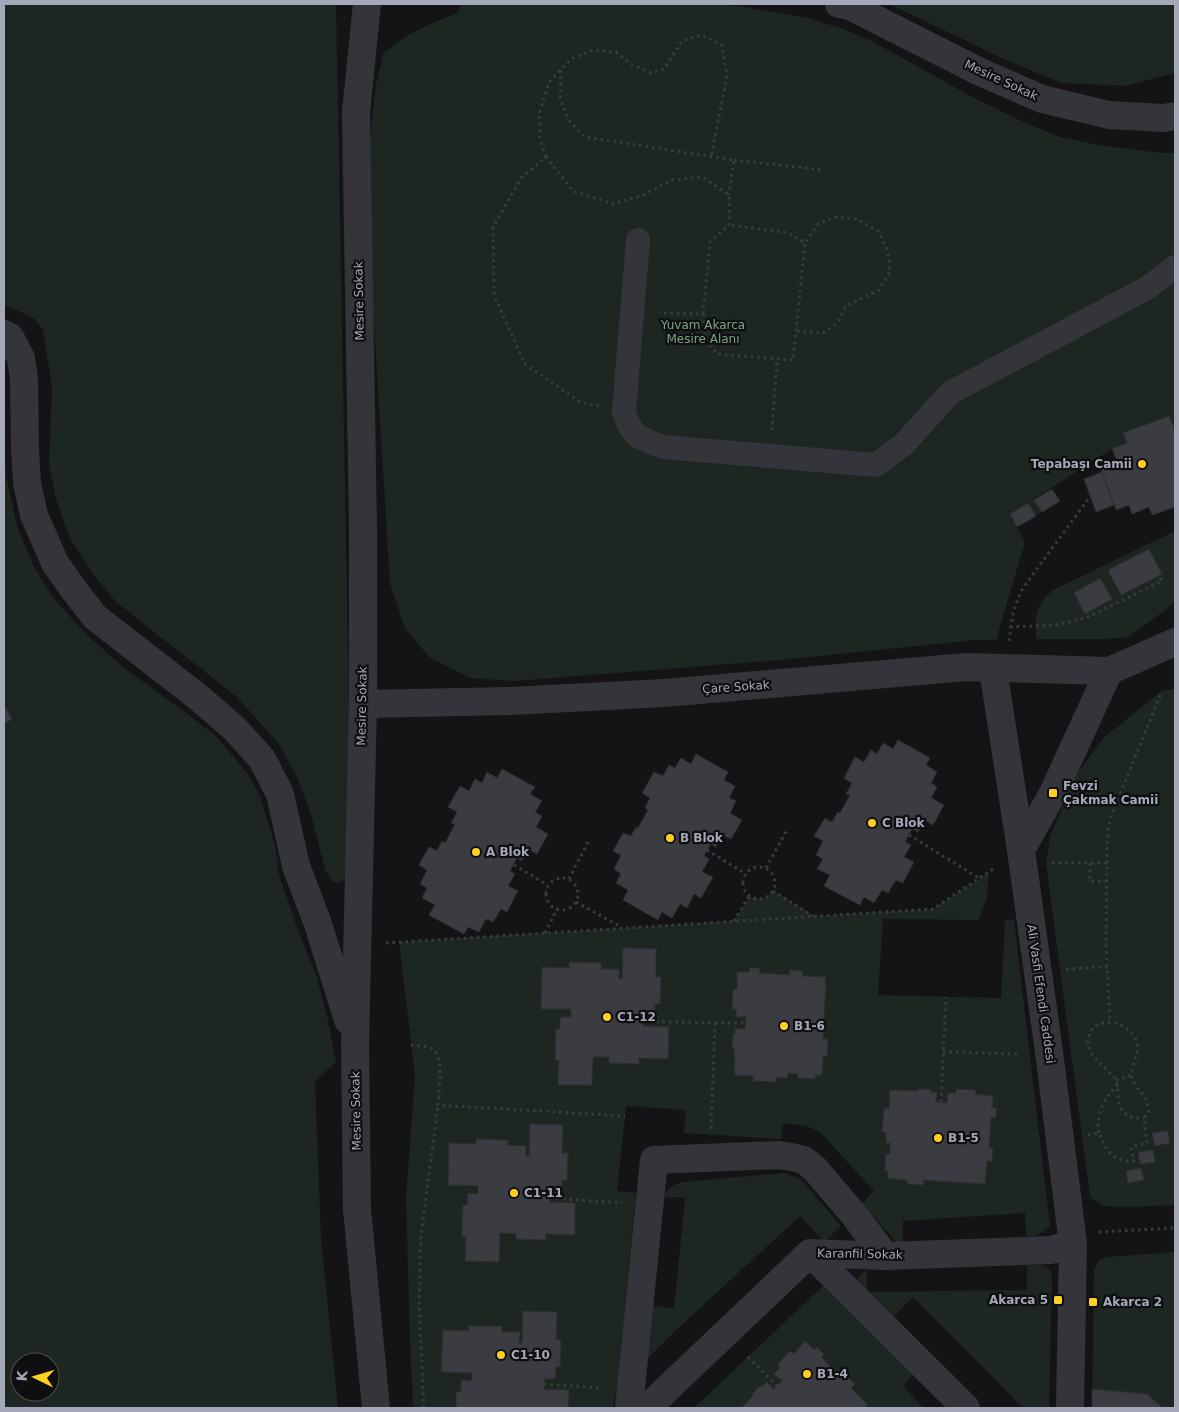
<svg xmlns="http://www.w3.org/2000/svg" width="1179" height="1412" font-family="'DejaVu Sans',sans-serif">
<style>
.green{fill:#1d2620;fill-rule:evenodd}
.building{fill:#3b3c41;stroke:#2e2e32}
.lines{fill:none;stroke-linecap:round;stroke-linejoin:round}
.path{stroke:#3a3b42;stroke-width:3;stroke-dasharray:2.5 4;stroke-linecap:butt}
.pedestrian{stroke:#34353b;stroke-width:24}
.minor{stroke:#34353b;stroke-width:28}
.poi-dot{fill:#ffd023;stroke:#0f0f11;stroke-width:2}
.labels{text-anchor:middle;stroke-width:4.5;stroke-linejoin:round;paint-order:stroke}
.street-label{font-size:12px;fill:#a4a8b8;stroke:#0f0f11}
.park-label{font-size:12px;fill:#79a581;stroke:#0f0f11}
.poi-label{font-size:12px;font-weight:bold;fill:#a4a8b8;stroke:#0f0f11;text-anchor:start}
</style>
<rect width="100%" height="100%" fill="#141416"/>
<path class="green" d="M4,4H336L349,705V871L344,879L339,883L332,881L326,872L310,811L296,775L278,743L237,697L116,602L93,574L70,539L56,499L49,464L52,387L43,330L34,318L4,305Z
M462,4H714L738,6L809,18L843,29L872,41L976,99L1015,118L1060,137L1098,145L1161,153H1175V425L1173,426L1169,416L1123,433L1127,443L1112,449L1034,499L1042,512L1036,516L1028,503L1010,514L1025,542L996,640H975L781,660L515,681L470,678L430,658L405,628L390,583L370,262L368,157L376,84L384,52L408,35L430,24L457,13Z
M889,4H1175V73L1125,86L1062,83L1008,61Z
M4,452L6,477L18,529L34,567L55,600L86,634L123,667L185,712L217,737L250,777L260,796L275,845L279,875L298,930L316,975L327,1016L336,1062L315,1081L321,1238L338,1408H4ZM20,1362H50V1392H20Z
M1175,531V600L1167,609L1128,637L1107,639H1036C1036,615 1033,608 1053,590Z
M1175,689V1205L1130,1207L1103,1206L1090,1197L1046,863L1050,836L1075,777L1104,737L1162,691Z
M989,872L987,897L979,920L883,919L878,995L1001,998L1005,920H1014L1050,1226C1042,1234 1037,1236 1026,1237L1025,1213L903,1221V1242H896L862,1203L874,1191L820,1132L807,1126L783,1123L781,1139L684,1133L686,1110L626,1106L617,1191L636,1193L617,1388L613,1408H413L410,1342L406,1196L415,1076L399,942L734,921L749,896C759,901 766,899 773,891L815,916L933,909Z
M785,1173L801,1179L841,1226L824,1242L800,1216L673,1333L648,1358L652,1306L674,1308L685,1198L662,1197C668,1189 673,1184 683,1182Z
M1175,1252V1408H1092L1094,1270L1099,1260L1107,1257Z
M1027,1265C1037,1265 1045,1264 1052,1272L1049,1408H1019L1021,1406L913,1297L892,1318L857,1282C858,1275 861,1273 867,1270V1292L1027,1290Z
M823,1286L913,1375L903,1386L924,1408H694Z"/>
<path class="building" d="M1169,416L1173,426L1175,425V507L1152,515L1149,507L1132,514L1129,505L1116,510L1100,467L1117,461L1112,449L1127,443L1123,433Z
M1102,472L1114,505L1096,512L1084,479Z
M1052,489L1060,501L1042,512L1034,500Z
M1028,503L1036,516L1017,527L1010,514Z
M1149,549L1162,574L1121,595L1108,570Z
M1100,578L1112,599L1085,614L1074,593Z
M4,705L12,719L4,724Z
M898,740L930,758L926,765L937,772L931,783L937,787L931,798L944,805L933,825L924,820L918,832L912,829L905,842L911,845L904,857L914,862L903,883L896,880L888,893L882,890L874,903L864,897L860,905L824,886L830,875L817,869L823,859L816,855L823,841L814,836L825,818L832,822L838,812L840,813L850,795L846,794L852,783L844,778L855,757L864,762L871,750L877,754L883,743L893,749Z
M696,754L728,772L724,780L735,786L729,798L736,801L730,813L742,820L731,839L722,835L716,847L711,844L707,850L704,856L709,859L702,872L713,877L701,898L694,894L687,908L680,904L672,918L662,912L658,920L623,900L628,890L616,883L621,874L614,869L621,855L613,851L623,833L631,836L636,827L638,828L648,810L645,808L650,798L642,793L654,772L663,776L669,765L675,768L681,758L691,764Z
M502,769L535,787L530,794L542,801L535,812L542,816L536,827L548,834L537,854L528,849L522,861L517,858L510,871L515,874L508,886L518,891L507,912L501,909L493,922L486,919L479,932L468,927L464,934L429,915L435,905L422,898L427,888L420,884L427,870L419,865L429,847L437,851L442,841L445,843L455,824L451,823L457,812L448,807L460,786L469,791L475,779L482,783L487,772L497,778Z
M623,948L656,949V977H661L660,1004H655V1016H643V1026L669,1027L668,1059L639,1058V1064L609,1063V1057H593L592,1085H558L559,1060H555L556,1029H560V1017H571V1009H541L542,967L569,968V962L601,963V969H619V979H622Z
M750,968H759L760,973L790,975V970L803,971L802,976L826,977L823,1039H828L827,1056H823L822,1075H815V1079L798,1078V1074L788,1073L787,1078L777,1077L776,1082L753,1081V1076L735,1075L734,1047H732L733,1034H735V1028L745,1029L746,1017H736V1009H732L733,989H737V972H749Z
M918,1089H931L930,1092H937L936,1102L947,1103L948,1093H956V1089L976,1090L975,1094L993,1096L992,1108H996V1118L991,1117L989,1148H993L992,1161H987L985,1184L924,1180L923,1185L907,1184V1180L888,1178V1171H885L886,1154H890V1143H886V1133L882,1132L884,1108L889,1109L890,1090L918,1091Z
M530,1124L563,1125L562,1153H568L567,1180H562V1193H550V1202L575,1203V1235L546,1234V1240L516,1239V1234L500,1233L499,1262L465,1261L466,1237H462L463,1205H467L468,1193L478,1194V1186L448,1185L449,1143L476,1144V1139L508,1140V1145L526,1146V1156H529Z
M1168,1131L1170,1143L1155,1146L1152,1133Z
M1153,1150L1155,1162L1140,1164L1138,1152Z
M1141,1168L1144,1180L1128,1183L1126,1171Z
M523,1311L557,1312L556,1340H561L560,1367H556L555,1379H544V1389L569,1390L568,1408H456V1392H461V1380L471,1381L472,1373L441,1372L443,1330L469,1331V1326H502V1332H520L519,1343H522Z
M805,1341L814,1350L817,1347L824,1354L821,1357L842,1378L846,1375L855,1384L851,1388L868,1405L864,1408H741L753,1396L752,1394L761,1385L762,1387L767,1382L774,1389L782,1381L774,1374L780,1368L777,1365L790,1351L794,1354Z
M1092,1389L1147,1394L1163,1408H1092Z"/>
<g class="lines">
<path class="path" d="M561,70L560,99L570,122L585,137L734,160L729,195
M546,157L540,140L539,115L549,82L571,59L594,50L616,52L631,64L651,73L664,69L682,41L701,35L722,45L727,76L711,157
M734,160L823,170
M703,314L705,338L717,354L793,360L805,243L789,233L729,225
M797,331L823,333L837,323L846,306L879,290L890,272L888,251L878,231L857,219L835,217L818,224L805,243
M599,406L580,402L525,364L494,295L493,227L522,177L546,157L573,191L613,204L643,195L672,180L702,177L729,195V225L710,242L703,314L659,313
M772,430L777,359
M1010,627L1056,625L1086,618L1162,581L1158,576
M1009,641L1013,613L1021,591L1041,563L1090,497
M909,835L979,878
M707,850L746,874
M1052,863H1107L1106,946L1110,1022
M1090,863V881H1107
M1107,863V841L1110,819L1162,691
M514,865L548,885
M743 883a16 16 0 1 1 32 0a16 16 0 1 1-32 0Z
M766,868L788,828
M546 894a16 16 0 1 1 32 0a16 16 0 1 1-32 0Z
M569,879L588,842
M773,891L813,916
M576,902L621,927
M734,921L749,896
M545,933L557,909
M386,943L933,909L996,867
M1066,969L1107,967
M643,1021L715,1023L711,1129
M715,1023H746
M411,1045C418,1046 428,1045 434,1050C444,1059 439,1092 438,1105L625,1116
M943,1052L1020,1054
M1116,1080L1132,1075
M941,1102L946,997
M1099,1133C1096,1112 1103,1101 1117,1085
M1088,1135L1099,1133C1107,1151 1112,1162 1134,1161L1131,1147L1147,1143L1144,1118L1149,1112C1148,1108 1148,1104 1147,1101C1143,1092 1132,1086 1132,1075C1131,1061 1142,1052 1135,1038C1126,1020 1092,1014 1088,1039C1085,1055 1107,1067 1115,1079C1121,1089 1114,1100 1123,1111C1128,1118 1136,1119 1144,1118
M550,1198L622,1203
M1099,1232L1175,1228
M748,1357L777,1386
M544,1384L603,1388
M424,1408L419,1305L421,1236L438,1105"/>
<path class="pedestrian" d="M638,240L624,412C631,437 641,439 663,447L876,465L904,444L950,393L1147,288L1175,267"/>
<path class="minor" d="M367,4L356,112L363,528V704L355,1043L357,1209L376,1408
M839,4L850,6L980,72L1042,99L1109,115L1163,118L1175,116
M4,334L10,337L21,358L24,379L25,450L27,483L34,515L55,563L74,590L95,617L198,697L235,729L262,759L280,794L296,866L318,924L348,1020
M993,669L1021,850
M363,704L511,701L664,693L967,667L1109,671
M810,1253L966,1408
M629,1408L654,1160L779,1155L792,1157L804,1160L815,1169L855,1216L885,1256
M647,1408L810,1253L885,1256L1051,1250L1073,1244
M1070,1408L1073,1244L1049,1052L1021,850L1053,793L1109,671L1175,642"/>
</g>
<g class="poi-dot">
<circle cx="1142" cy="464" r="5"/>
<rect x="1048" y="788" width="10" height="10" rx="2.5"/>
<circle cx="872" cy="823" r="5"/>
<circle cx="670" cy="838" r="5"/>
<circle cx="476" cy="852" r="5"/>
<circle cx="607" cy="1017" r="5"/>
<circle cx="784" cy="1026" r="5"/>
<circle cx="938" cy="1138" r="5"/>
<circle cx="514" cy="1193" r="5"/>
<rect x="1053" y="1295" width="10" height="10" rx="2.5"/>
<rect x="1088" y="1297" width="10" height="10" rx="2.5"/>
<circle cx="501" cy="1355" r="5"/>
<circle cx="807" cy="1374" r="5"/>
</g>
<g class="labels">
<g class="street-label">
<text transform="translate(1001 80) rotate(25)" y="4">Mesire Sokak</text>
<text transform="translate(359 301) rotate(-91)" y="4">Mesire Sokak</text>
<text transform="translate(736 687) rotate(-4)" y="4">Çare Sokak</text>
<text transform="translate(362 706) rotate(-89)" y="4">Mesire Sokak</text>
<text transform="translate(1041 994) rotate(82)" y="4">Ali Vasfi Efendi Caddesi</text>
<text transform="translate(356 1111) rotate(-91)" y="4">Mesire Sokak</text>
<text transform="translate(860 1254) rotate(1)" y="4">Karanfil Sokak</text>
</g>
<g class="park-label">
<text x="703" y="329">Yuvam Akarca<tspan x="703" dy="14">Mesire Alanı</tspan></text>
</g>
<g class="poi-label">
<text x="1132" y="468" text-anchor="end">Tepabaşı Camii</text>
<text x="1063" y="790">Fevzi<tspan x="1063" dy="14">Çakmak Camii</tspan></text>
<text x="882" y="827">C Blok</text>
<text x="680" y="842">B Blok</text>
<text x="486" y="856">A Blok</text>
<text x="617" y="1021">C1-12</text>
<text x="794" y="1030">B1-6</text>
<text x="948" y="1142">B1-5</text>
<text x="524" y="1197">C1-11</text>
<text x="1048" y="1304" text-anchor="end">Akarca 5</text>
<text x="1103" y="1306">Akarca 2</text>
<text x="511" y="1359">C1-10</text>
<text x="817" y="1378">B1-4</text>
</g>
</g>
<rect width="1179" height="1412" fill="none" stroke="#a4a8b8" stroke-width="10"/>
<g transform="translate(35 1377) rotate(275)"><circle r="24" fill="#0f0f11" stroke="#4b4c54"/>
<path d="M0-4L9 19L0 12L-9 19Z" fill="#ffd023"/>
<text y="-8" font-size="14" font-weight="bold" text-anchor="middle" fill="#a4a8b8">K</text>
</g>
</svg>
